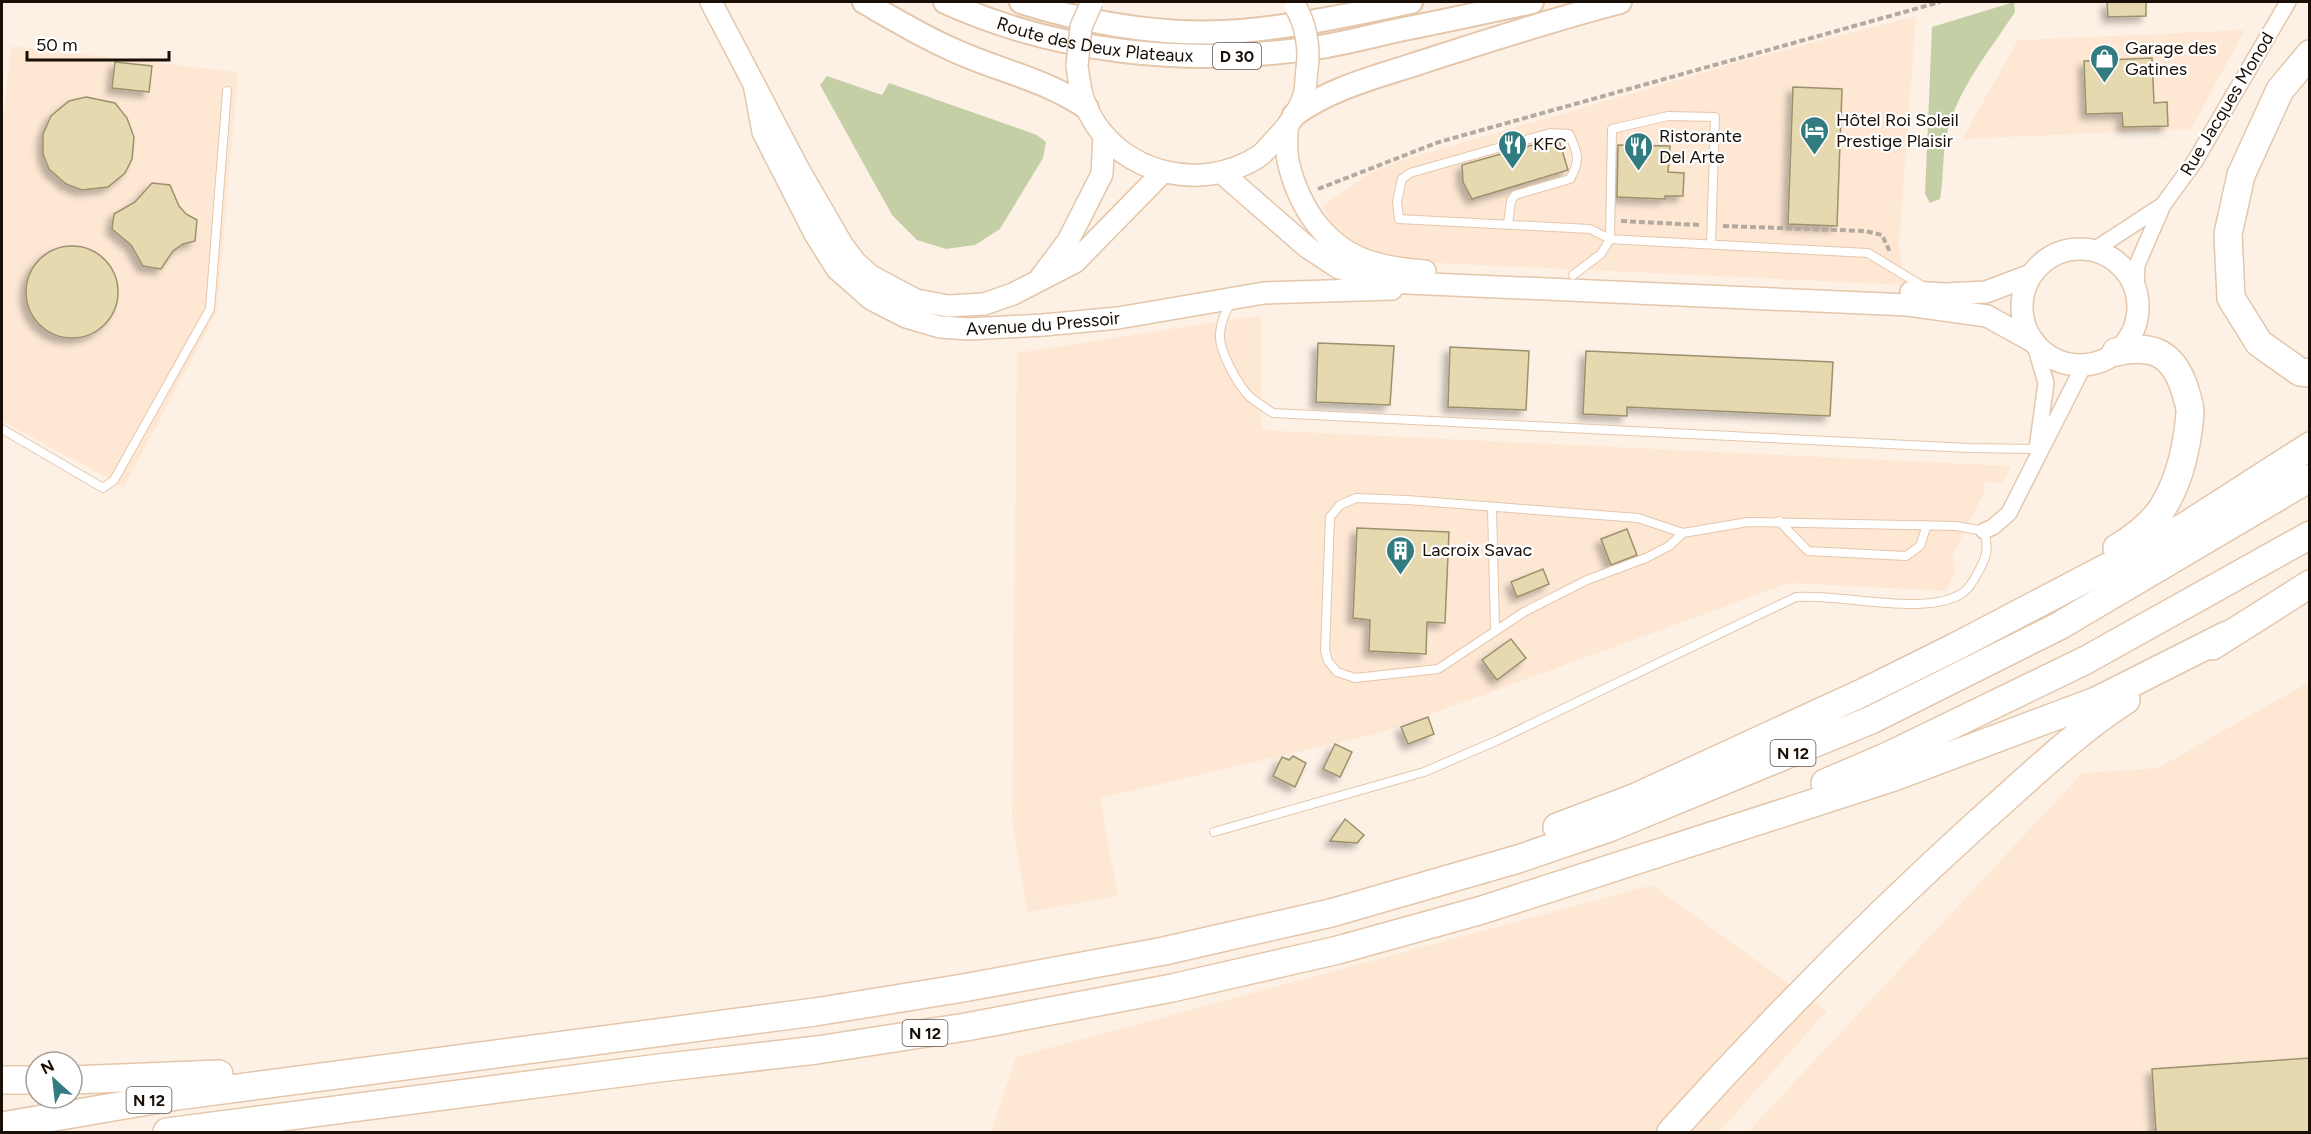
<svg xmlns="http://www.w3.org/2000/svg" width="2311" height="1134" font-family="Figtree,sans-serif">
<style>
.built{fill:#fee8d4}
.water{fill:#c4cfa5}
.building{fill:#e7d9af;stroke:#9c916e;stroke-width:1.5;filter:url(#shadow)}
.lines{fill:none;stroke-linecap:round;stroke-linejoin:round}
.lane-casing{stroke:#e4c6ab;stroke-width:10}
.street-casing{stroke:#e4c6ab;stroke-width:18}
.secondary-casing{stroke:#e4c6ab;stroke-width:24}
.primary-casing{stroke:#e4c6ab;stroke-width:26}
.highway-casing{stroke:#e4c6ab;stroke-width:30}
.path{stroke:#b5aa9f;stroke-width:4;stroke-dasharray:6 3;stroke-linecap:butt}
.lane{stroke:#fff;stroke-width:8}
.street{stroke:#fff;stroke-width:15}
.secondary{stroke:#fff;stroke-width:21}
.primary{stroke:#fff;stroke-width:22}
.highway{stroke:#fff;stroke-width:27}
.secondary-bridge-casing{stroke:#e4c6ab;stroke-width:24;stroke-linecap:butt}
.secondary-bridge{stroke:#fff;stroke-width:21}
.labels{text-anchor:middle;stroke-width:4.5;stroke-linejoin:round;paint-order:stroke}
.shield{fill:#fff;stroke:#5e5751;stroke-width:1.5}
.shield-label{font-size:16px;font-weight:bold;fill:#190f06}
.street-label{font-size:18px;fill:#190f06;stroke:#fff}
.poi-label{font-size:18px;fill:#190f06;stroke:#fff;text-anchor:start}
</style>
<defs>
<filter id="shadow"><feDropShadow dx="-5.5" dy="5.5" stdDeviation="3" flood-color="#0004"/></filter>
</defs>
<rect width="100%" height="100%" fill="#fdf1e6"/>
<path class="built" d="M1916,16L1899,245L1905,285L1395,261L1360,252L1335,234L1323,206L1370,173L1396,162L1742,61Z
M2245,30L2191,129L1962,139L2018,40Z
M11,46L238,72L217,312L124,487L2,421V130Z
M1261,317V430L2011,466L2002,483L1984,482V493L1952,557L1956,570L1946,591L1789,583L1379,733L1100,798L1118,896L1027,912L1012,818L1017,353L1241,318Z
M2309,682V1132H1748L2082,773L2158,768Z
M1652,885L1827,1011L1719,1132H991L1016,1057Z"/>
<path class="water" d="M2014,2L2015,12C1991,49 1956,91 1947,134C1942,155 1944,178 1940,199L1930,203L1925,194L1932,27Z
M827,76L882,95L889,83L1037,135L1046,142L1043,158L1000,229L975,245L946,249L917,240L892,215L820,85Z"/>
<path class="building" d="M2107,2H2146V16L2108,17Z
M2152,58L2154,103L2167,102L2168,126L2123,127L2122,113L2086,114L2084,61Z
M115,62L152,66L149,92L112,88Z
M1793,87L1842,89L1837,226L1788,224Z
M86,97L115,103L127,118L134,137L132,159L125,173L108,187L82,190L66,184L49,169L43,154V134L51,116L69,101Z
M1554,139L1559,140L1568,170L1472,199L1463,182L1462,165Z
M1618,145L1670,146L1668,172L1684,173L1683,196H1665V199L1617,197Z
M152,183L170,185L179,206L186,214L197,220L195,241L183,244L173,251L161,269L143,266L131,245L112,229L114,214L135,202Z
M26 292a46 46 0 1 1 92 0a46 46 0 1 1-92 0Z
M1318,343L1394,346L1390,405L1316,402Z
M1450,347L1529,351L1526,410L1448,407Z
M1586,351L1833,362L1830,416L1627,407V416L1583,414Z
M1357,528L1449,532L1445,623L1427,622L1426,654L1369,651L1370,620L1353,618Z
M1627,529L1637,555L1611,565L1601,539Z
M1543,569L1549,584L1517,597L1511,582Z
M1511,639L1526,658L1497,680L1482,660Z
M1428,717L1434,734L1408,744L1401,727Z
M1335,744L1352,752L1340,777L1323,769Z
M1293,756L1306,763L1295,787L1273,776L1282,757L1289,760Z
M1345,819L1364,835L1357,843L1330,841Z
M2310,1058V1132H2156L2152,1069Z"/>
<g class="lines">
<defs>
<path id="lane" d="M1508,224L1511,201L1515,195L1570,179C1581,160 1578,153 1569,134L1550,133L1410,173L1402,179L1397,201L1399,219L1590,229L1610,239L1625,240L1868,253L1924,287
M1573,275L1601,254L1610,239L1612,129L1668,116L1715,117L1711,244
M1231,303C1225,312 1221,322 1220,333C1218,350 1238,385 1250,397C1257,403 1266,408 1273,413L1969,448L2039,449
M2,429L103,488L114,480L210,309L227,91
M1492,507L1495,629
M1779,521L1808,551L1906,556L1920,546L1927,525
M1214,832L1424,772L1496,741L1796,597C1840,593 1929,618 1964,592C1970,587 1974,580 1977,574C1987,557 1989,550 1984,531L1956,526L1748,522L1683,533L1638,518L1407,500L1356,498L1340,505L1330,517L1325,651L1328,661L1337,672L1355,678L1438,669L1524,612L1587,580L1646,558L1669,546L1683,533"/>
<path id="street" d="M2163,205L2195,161L2288,2
M2094,250L2163,205L2137,265L2136,289
M2034,342L2046,383L2037,449
M1984,531L1993,527L2009,513L2084,365"/>
<g id="secondary">
<path d="M711,2L799,170L843,246L856,263L871,276L916,300L948,306L984,304L1013,294L1075,262L1163,172"/>
<path d="M1077,65C1079,81 1081,98 1089,113C1120,174 1201,193 1258,157C1264,153 1269,146 1274,141C1287,128 1301,109 1305,91C1306,84 1306,76 1307,69"/>
<path id="s1" d="M754,84L763,132L815,234L837,269L871,299L906,317L940,327L969,329L1043,325L1118,318L1264,293L1392,289"/>
<path d="M1287,129C1287,139 1286,151 1288,161C1299,209 1328,252 1378,264C1393,268 1409,270 1425,271"/>
<path d="M1222,173L1307,247L1339,268L1385,282L1908,305L1987,316L2034,342"/>
<circle cx="2080" cy="307" r="58"/>
<path d="M1041,277L1068,241L1102,174L1104,135"/>
<path d="M1911,292L1945,294L1986,292L2031,275"/>
</g>
<g id="primary">
<path d="M864,2C892,18 920,35 949,48C997,71 1041,77 1087,108"/>
<path id="s2" d="M945,2C1060,54 1189,66 1314,48C1341,44 1368,37 1394,31C1440,22 1486,12 1532,2"/>
<path d="M1021,2C1091,24 1166,37 1241,31C1298,26 1355,14 1411,2"/>
<path d="M1294,115C1332,87 1380,76 1425,61C1490,40 1554,19 1620,2"/>
</g>
<path id="highway" d="M2310,54L2280,90L2241,175L2228,234L2231,298L2259,343L2300,372L2310,373
M2116,352C2151,344 2172,352 2184,387C2186,395 2191,406 2190,414C2187,448 2179,485 2159,513C2149,526 2131,540 2117,548
M2212,646L2310,584
M1825,783L1888,756L2086,660L2310,535
M1557,827L1636,797L1864,692L1955,647L2184,527L2310,446
M2,1080H36
M72,1080L219,1074
M2,1126L177,1096L815,1012L963,988L1164,951L1331,913L1518,859L1609,828L1871,720L2059,626L2310,478
M167,1132L659,1068L817,1050L966,1027L1172,988L1338,950L1482,910L1891,778L2096,701L2227,635
M1671,1132C1768,1024 1871,920 1979,822C2027,780 2072,735 2126,700"/>
</defs>
<use href="#lane" class="lane-casing"/>
<use href="#street" class="street-casing"/>
<use href="#secondary" class="secondary-casing"/>
<use href="#primary" class="primary-casing"/>
<use href="#highway" class="highway-casing"/>
<path class="path" d="M1318,189L1439,142L1940,2
M1621,221L1701,225
M1723,226L1865,231L1882,235L1890,252"/>
<use href="#lane" class="lane"/>
<use href="#street" class="street"/>
<use href="#secondary" class="secondary"/>
<use href="#primary" class="primary"/>
<use href="#highway" class="highway"/>
<defs>
<path id="secondary-bridge" d="M1295,6C1306,24 1310,48 1307,69
M1077,65L1081,27L1092,2"/>
</defs>
<use href="#secondary-bridge" class="secondary-bridge-casing"/>
<use href="#secondary-bridge" class="secondary-bridge"/>
</g>
<defs>
<symbol id="shop-pin" viewBox="-11 -11 22 30"><path d="M0 17L-7.5 6A9.5 9.5 0 1 1 7.5 6Z" fill="#327b80" stroke="#fff"/><path d="M-5-2.5h2.3a2.7 3.5 0 0 1 5.4 0H5L5.5 6h-11ZM-1.5-2.5h3a1.5 2.3 0 0 0-3 0Z" fill="#fff"/></symbol>
<symbol id="hotel-pin" viewBox="-11 -11 22 30"><path d="M0 17L-7.5 6A9.5 9.5 0 1 1 7.5 6Z" fill="#327b80" stroke="#fff"/><path d="M-6-4.5h1.5V1H6V5H4.5V3h-9V5H-6ZM-4 0a1.8 1.8 0 1 1 3.6 0ZM.5 0V-2.5h3Q6-2.5 6 0Z" fill="#fff"/></symbol>
<symbol id="restaurant-pin" viewBox="-11 -11 22 30"><path d="M0 17L-7.5 6A9.5 9.5 0 1 1 7.5 6Z" fill="#327b80" stroke="#fff"/><path d="M-5-6h1v4h1v-4h1v4h1v-4h1v5L-1.5 .5V6h-2V.5L-5-1ZM5-6V6H3V1.5H1.5Q1.5-4 5-6Z" fill="#fff"/></symbol>
<symbol id="building-pin" viewBox="-11 -11 22 30"><path d="M0 17L-7.5 6A9.5 9.5 0 1 1 7.5 6Z" fill="#327b80" stroke="#fff"/><path d="M-4-6H4V6H1V3H-1V6H-4ZM-2.5-4.3h1.7v1.8h-1.7ZM.8-4.3h1.7v1.8H.8ZM-2.5-1h1.7V.8h-1.7ZM.8-1h1.7V.8H.8Z" fill="#fff"/></symbol>
</defs>
<g fill-rule="evenodd">
<use href="#shop-pin" x="2088" y="42" width="33" height="45"/>
<use href="#hotel-pin" x="1798" y="114" width="33" height="45"/>
<use href="#restaurant-pin" x="1496" y="128" width="33" height="45"/>
<use href="#restaurant-pin" x="1622" y="130" width="33" height="45"/>
<use href="#building-pin" x="1384" y="534" width="33" height="45"/>
</g>
<g class="labels">
<g class="shield">
<rect x="1213" y="43" width="48" height="26" rx="4.5"/>
<rect x="1770.5" y="740" width="45" height="26" rx="4.5"/>
<rect x="902.5" y="1020" width="45" height="26" rx="4.5"/>
<rect x="126.5" y="1087" width="45" height="26" rx="4.5"/>
</g>
<g class="shield-label">
<text x="1237" y="62">D 30</text>
<text x="1793" y="759">N 12</text>
<text x="925" y="1039">N 12</text>
<text x="149" y="1106">N 12</text>
</g>
<g class="street-label">
<text dy="6" stroke="none"><textPath href="#s2" startOffset="156">Route des Deux Plateaux</textPath></text>
<text transform="translate(2227 104) rotate(-59)" y="6">Rue Jacques Monod</text>
<text dy="6" stroke="none"><textPath href="#s1" startOffset="428">Avenue du Pressoir</textPath></text>
</g>
<g class="poi-label">
<text x="2125" y="54">Garage des<tspan x="2125" dy="21">Gatines</tspan></text>
<text x="1836" y="126">Hôtel Roi Soleil<tspan x="1836" dy="21">Prestige Plaisir</tspan></text>
<text x="1659" y="142">Ristorante<tspan x="1659" dy="21">Del Arte</tspan></text>
<text x="1533" y="150">KFC</text>
<text x="1422" y="556">Lacroix Savac</text>
</g>
</g>
<rect width="2311" height="1134" fill="none" stroke="#190f06" stroke-width="6"/>
<g transform="translate(54 1080) rotate(333)"><circle r="28" fill="#ffffff" stroke="#a39f9b" stroke-width="1.5"/>
<path d="M0-4.5L10 22L0 15L-10 22Z" fill="#327b80"/>
<text y="-9" font-size="16" font-weight="bold" text-anchor="middle" fill="#190f06">N</text>
</g>
<path d="M27 51v9h142v-9" fill="none" stroke="#190f06" stroke-width="3"/>
<text x="36" y="51" font-size="18" fill="#190f06" stroke="#ffffff" stroke-width="4.5" paint-order="stroke">50 m</text>
</svg>
